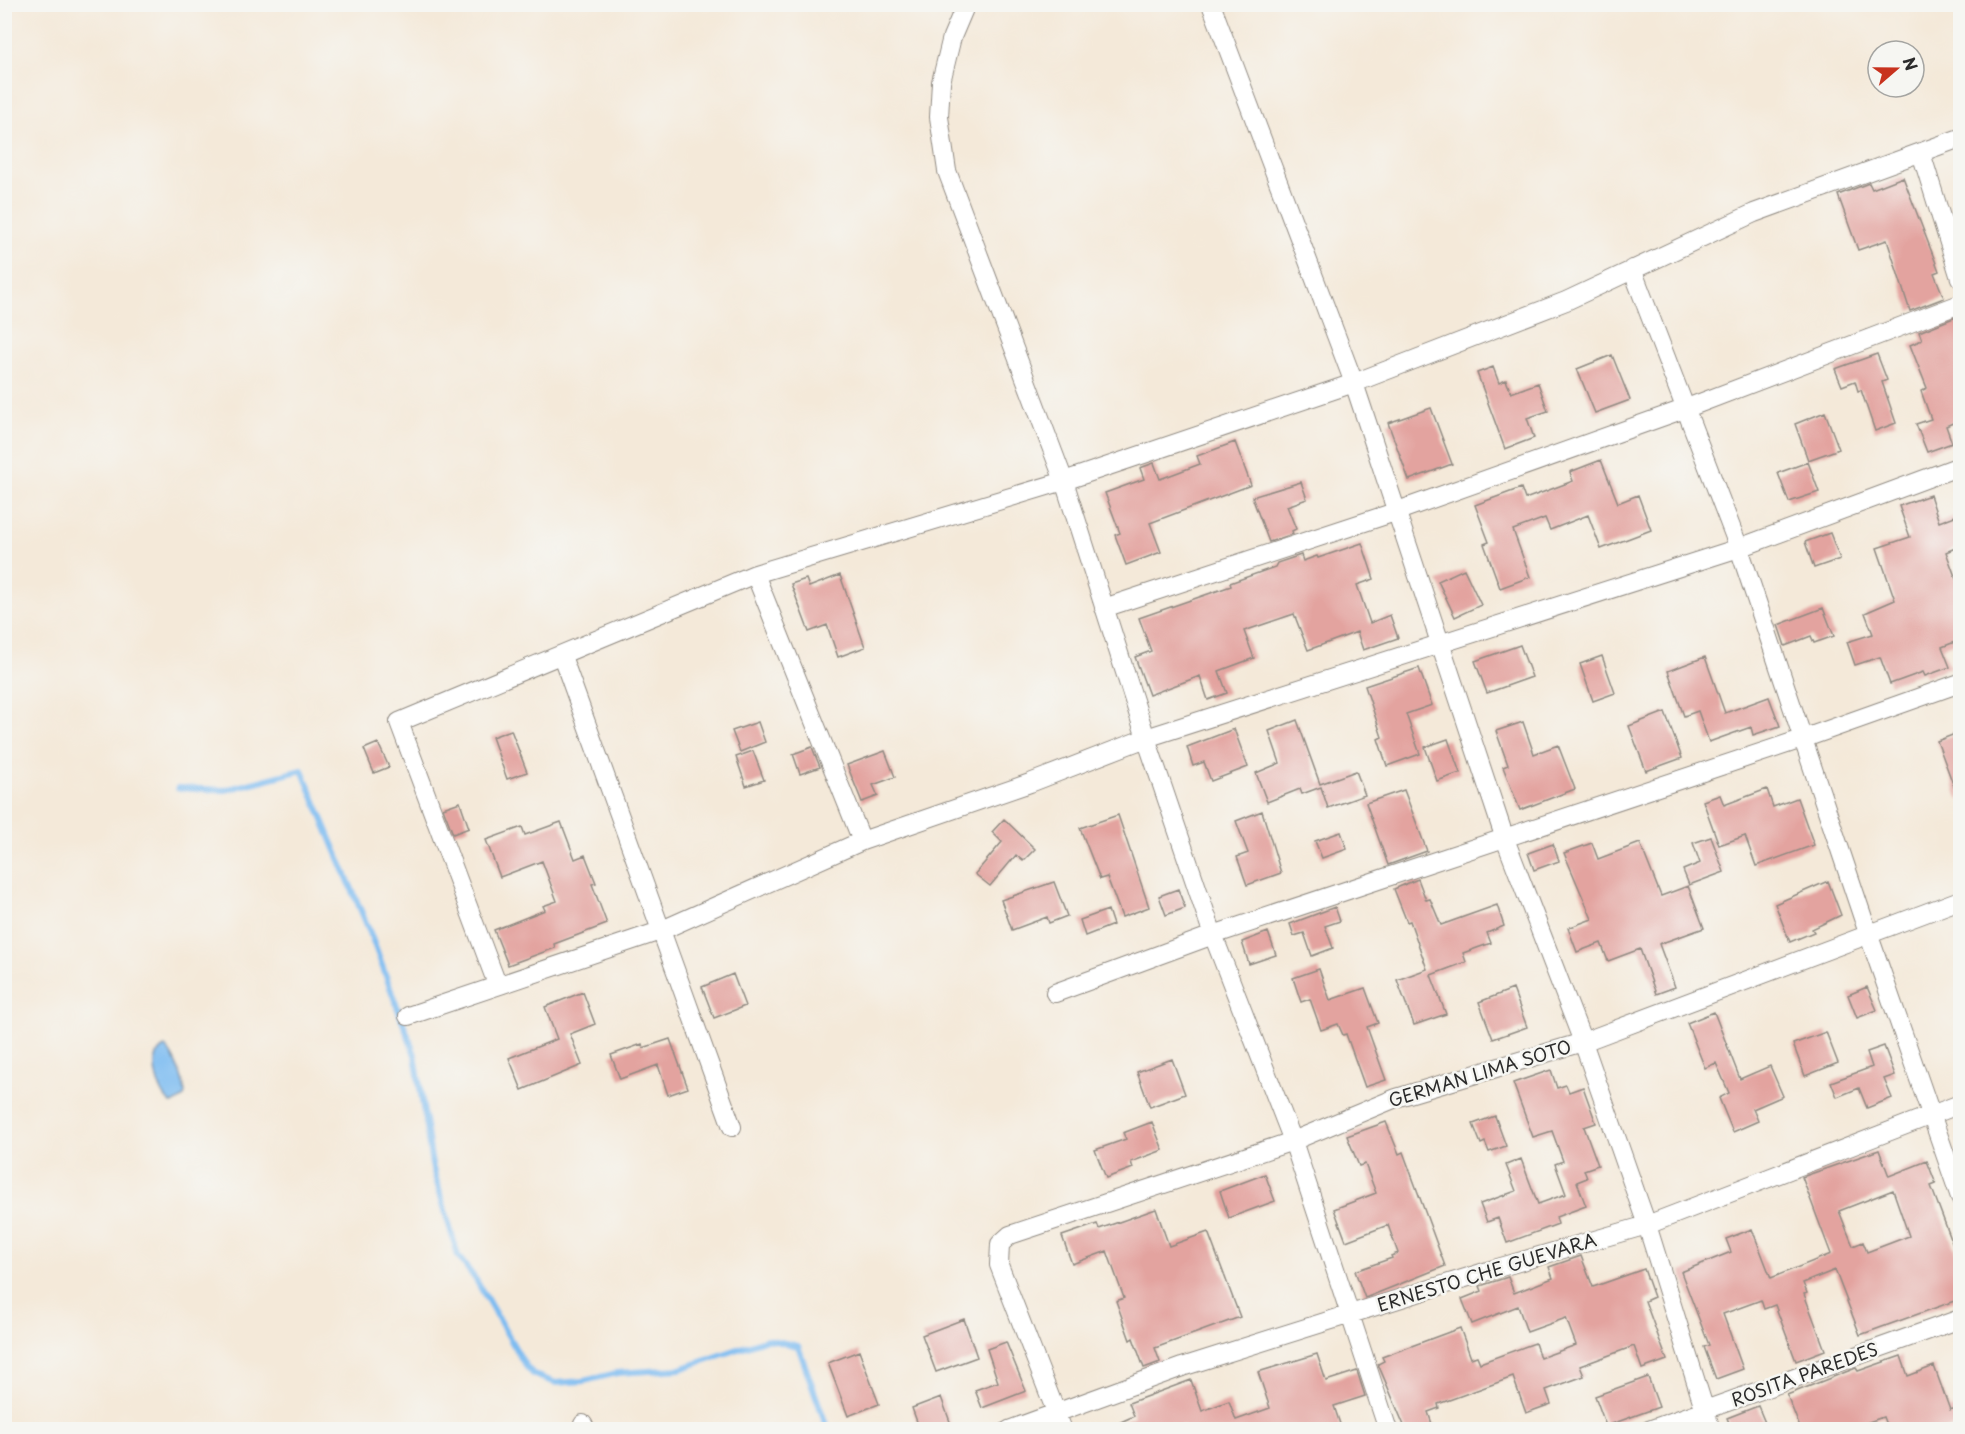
<svg xmlns="http://www.w3.org/2000/svg" width="1965" height="1434" font-family="'Playpen Sans',sans-serif">
<style>
.water{fill:#7dbcf1;stroke:#54748e;stroke-width:1.5}
.lines{fill:none;stroke-linecap:round;stroke-linejoin:round}
.stream{stroke:#7dbcf1;stroke-width:6}
.building{fill:#e3a39f;fill-rule:evenodd}
.street-casing{stroke:#908a82;stroke-width:20}
.street{stroke:#fff;stroke-width:18}
.labels{text-anchor:middle;stroke-width:5;stroke-linejoin:round;paint-order:stroke}
.street-label{font-size:18px;fill:#2b2b2b;stroke:#f6f6f2}
</style>
<rect width="100%" height="100%" fill="#f6f6f2"/>
<filter id="ink" filterUnits="userSpaceOnUse"><feTurbulence type="fractalNoise" baseFrequency=".0167" numOctaves="2"/><feDisplacementMap in="SourceGraphic" scale="12" xChannelSelector="R" yChannelSelector="G"/><feConvolveMatrix kernelMatrix="1 2 1 2 8 2 1 2 1" color-interpolation-filters="sRGB"/></filter>
<filter id="wash" filterUnits="userSpaceOnUse"><feTurbulence type="fractalNoise" baseFrequency=".008" numOctaves="4" result="noise"/><feDisplacementMap in="SourceGraphic" scale="24" xChannelSelector="R" yChannelSelector="G"/><feGaussianBlur stdDeviation="1.35" result="paint"/><feColorMatrix in="noise" values="0 0 0 0 0 0 0 0 0 0 0 0 0 0 0 0 0 1.4 0 .05"/><feComposite in="paint" operator="in"/></filter>
<g filter="url(#wash)">
<rect width="100%" height="100%" fill="#f4e9d9"/>
<path class="water" d="M165,1047C173,1053 188,1088 184,1097L173,1104C159,1097 145,1055 165,1047Z"/>
<g class="lines">
<path class="stream" d="M178,788L225,790L302,770L369,930L415,1055L432,1165L458,1256L476,1280L525,1365L534,1375L556,1383L584,1381L617,1373L680,1369L767,1339L798,1346L828,1430"/>
</g>
<g id="blocks">
<path class="building" d="M1903,177L1939,271L1934,273L1944,298L1910,311L1887,240L1858,250L1838,195L1869,183L1872,189Z
M1956,317L1960,329V420L1946,426L1952,443L1927,452L1916,424L1931,419L1921,391L1927,388L1910,345L1922,340L1919,332Z
M1877,354L1887,380L1882,382L1896,423L1875,431L1861,390L1858,391L1855,381L1842,386L1835,369Z
M1612,355L1630,400L1595,413L1577,369Z
M1493,367L1499,383L1506,380L1511,393L1538,383L1548,411L1527,418L1534,438L1505,449L1477,373Z
M1431,408L1452,464L1409,480L1388,423Z
M1825,412L1839,449L1808,460L1795,424Z
M1235,442L1251,485L1150,523L1161,552L1126,565L1115,535L1120,533L1105,493L1144,479L1140,468L1154,463L1160,479L1200,464L1197,456Z
M1601,460L1618,503L1638,495L1651,530L1601,549L1588,515L1550,530L1545,518L1513,530L1530,577L1500,588L1484,544L1489,542L1475,505L1521,488L1525,499L1573,481L1570,472Z
M1808,462L1819,492L1789,502L1778,473Z
M1301,482L1307,499L1287,506L1296,529L1292,531L1293,534L1269,542L1252,497Z
M1930,495L1939,522L1960,514V546L1946,552L1956,579L1960,578V640L1942,647L1950,667L1925,676L1923,672L1890,684L1880,657L1855,665L1847,642L1873,634L1865,613L1895,600L1877,548L1910,537L1899,506Z
M1830,533L1840,559L1814,568L1805,542Z
M1362,543L1374,579L1357,585L1370,623L1390,615L1398,638L1363,650L1357,632L1308,650L1294,614L1244,631L1254,658L1219,671L1227,693L1208,700L1200,676L1149,695L1135,657L1151,651L1139,618L1231,586L1230,583L1275,567L1277,563L1301,555L1303,561L1317,556L1318,558Z
M1464,569L1481,605L1455,617L1438,581Z
M840,575L865,647L838,657L827,625L809,632L791,584L806,579L809,587Z
M1823,608L1834,636L1814,643L1811,636L1785,646L1778,625Z
M1520,645L1532,677L1487,693L1475,661Z
M1602,656L1615,693L1593,701L1580,664Z
M1705,657L1725,713L1769,697L1780,726L1753,735L1751,727L1709,742L1698,711L1684,716L1668,671Z
M1419,668L1432,705L1406,714L1420,754L1387,766L1378,739L1382,737L1365,686Z
M1665,712L1682,758L1646,771L1629,726Z
M1297,720L1320,784L1356,771L1365,795L1328,808L1321,787L1302,794L1300,789L1267,802L1256,773L1280,763L1269,731Z
M758,722L765,742L740,752L732,731Z
M1523,722L1534,754L1558,745L1575,789L1520,810L1503,767L1508,765L1496,731Z
M1234,729L1248,767L1211,781L1204,762L1193,766L1187,747Z
M511,730L527,772L507,779L492,737Z
M1960,732V800H1959L1937,741Z
M1448,739L1460,773L1437,781L1425,747Z
M378,743L389,767L374,773L364,749Z
M812,747L820,767L800,774L793,754Z
M753,751L764,780L746,786L736,757Z
M885,751L895,777L873,785L878,796L862,802L847,765Z
M1767,789L1773,807L1797,798L1814,845L1756,866L1745,836L1719,845L1703,801L1720,795L1724,805Z
M1404,790L1427,851L1388,865L1366,803Z
M460,802L469,828L453,834L443,808Z
M1262,811L1281,873L1247,885L1237,857L1248,853L1236,821Z
M1118,815L1149,907L1122,917L1107,877L1100,879L1080,828Z
M1004,819L1035,849L1023,861L1016,855L990,886L975,874L1002,842L992,832Z
M561,822L575,859L585,855L596,883L592,884L607,924L554,944L555,948L508,965L494,930L545,910L543,906L557,901L542,861L500,877L486,840L522,827L525,835Z
M1341,832L1347,849L1322,858L1315,841Z
M1711,837L1724,872L1689,885L1683,870L1700,863L1693,843Z
M1592,843L1598,859L1640,843L1661,896L1688,886L1704,928L1659,944L1675,987L1656,994L1640,949L1608,961L1601,943L1577,952L1568,928L1592,919L1564,853Z
M1553,844L1559,861L1534,870L1528,853Z
M1418,879L1426,900L1430,899L1441,925L1497,905L1504,926L1487,933L1491,943L1463,953L1466,962L1431,975L1446,1014L1414,1025L1397,980L1427,969L1410,921L1407,922L1394,889Z
M1828,881L1841,915L1812,929L1814,932L1790,942L1775,904Z
M1054,882L1067,916L1049,923L1047,917L1012,930L1001,900Z
M1178,889L1185,908L1166,915L1159,896Z
M1335,907L1340,921L1325,926L1333,948L1312,956L1304,933L1294,936L1290,924Z
M1108,910L1113,925L1085,936L1080,920Z
M1268,932L1276,955L1249,964L1242,942Z
M1319,969L1330,1000L1365,988L1378,1023L1367,1027L1386,1080L1365,1087L1346,1034L1343,1035L1338,1024L1321,1030L1310,999L1301,1002L1293,978Z
M733,974L745,1006L714,1018L702,987Z
M1867,987L1877,1010L1857,1018L1848,995Z
M1513,989L1527,1027L1493,1039L1479,1002Z
M583,992L595,1024L570,1034L582,1065L522,1090L509,1058L557,1039L545,1007Z
M1714,1012L1740,1079L1770,1066L1783,1096L1753,1109L1758,1121L1733,1132L1719,1098L1729,1093L1716,1063L1705,1068L1687,1023Z
M1826,1032L1838,1063L1805,1076L1793,1044Z
M670,1039L688,1088L668,1095L658,1065L620,1079L611,1055L642,1044L643,1048Z
M1884,1046L1895,1075L1884,1079L1892,1098L1867,1108L1859,1088L1837,1097L1831,1082L1872,1067L1867,1052Z
M1172,1059L1185,1094L1150,1107L1137,1072Z
M1551,1070L1557,1088L1566,1085L1569,1092L1583,1087L1596,1123L1584,1127L1598,1165L1584,1170L1587,1178L1577,1182L1586,1206L1556,1217L1558,1224L1507,1243L1498,1218L1487,1222L1480,1204L1516,1191L1506,1165L1521,1159L1538,1204L1566,1194L1555,1164L1563,1161L1552,1131L1533,1137L1513,1083Z
M1495,1116L1506,1146L1489,1152L1485,1142L1481,1144L1473,1124Z
M1152,1122L1163,1150L1131,1162L1133,1168L1106,1178L1095,1150L1126,1139L1123,1133Z
M1386,1122L1399,1154L1403,1152L1445,1266L1365,1298L1355,1271L1392,1258L1391,1256L1398,1253L1388,1225L1346,1241L1334,1209L1376,1193L1365,1164L1359,1166L1347,1136Z
M1879,1150L1889,1176L1927,1161L1936,1184L1931,1186L1960,1263V1299L1860,1335L1835,1270L1803,1283L1807,1293L1804,1294L1825,1350L1796,1361L1775,1305L1764,1309L1761,1300L1723,1314L1743,1369L1716,1379L1704,1347L1709,1345L1681,1272L1731,1252L1726,1239L1752,1229L1771,1278L1831,1254L1802,1177ZM1893,1190L1909,1236L1867,1252L1863,1242L1853,1246L1839,1211Z
M1265,1174L1275,1201L1229,1218L1220,1191Z
M1156,1209L1169,1246L1208,1232L1240,1317L1155,1348L1160,1362L1144,1368L1133,1338L1130,1340L1116,1301L1124,1298L1107,1251L1072,1264L1062,1236L1097,1224L1099,1229Z
M1581,1256L1593,1287L1644,1269L1654,1297L1645,1301L1667,1360L1642,1369L1634,1346L1580,1366L1584,1376L1546,1390L1551,1404L1526,1413L1513,1377L1438,1404L1439,1408L1428,1412L1434,1430H1406L1378,1364L1384,1361L1382,1357L1460,1328L1471,1358L1477,1356L1480,1363L1535,1343L1540,1358L1576,1345L1566,1318L1527,1332L1518,1306L1472,1324L1462,1299L1482,1291L1480,1286L1508,1277L1514,1293L1553,1278L1549,1267Z
M964,1319L977,1357L936,1372L922,1335Z
M1006,1342L1026,1391L982,1408L975,1390L998,1382L987,1349Z
M859,1351L879,1404L848,1416L828,1363Z
M1317,1354L1326,1381L1357,1371L1365,1396L1334,1406L1342,1430H1186L1184,1425L1171,1430H1103L1134,1416L1129,1403L1191,1380L1202,1411L1229,1401L1236,1420L1270,1408L1258,1372Z
M1901,1356L1908,1376L1934,1366L1950,1410L1954,1408L1960,1424L1945,1430H1888L1883,1417L1846,1430H1801L1787,1395L1856,1368L1858,1371Z
M1648,1377L1659,1407L1606,1426L1595,1396Z
M941,1397L953,1430H920L912,1408Z
M1758,1406L1768,1430H1732L1727,1418Z"/>
</g>
</g>
<g filter="url(#ink)">
<use href="#blocks" fill-opacity="0" stroke="#908a82" stroke-width="1.5"/>
<g class="lines">
<defs>
<path id="street" d="M966,4L952,37L941,82L939,117L947,171L1064,481L1146,738L1213,935L1293,1141L1388,1430
M1211,4L1354,383L1505,839L1583,1042L1647,1225L1711,1430
M1921,153L1960,278
M1632,269L1739,548L1868,933L1960,1197
M755,574L862,841
M1104,608L1395,512L1687,408L1960,304
M562,656L732,1127
M497,984L399,722L755,574L1064,481L1354,383L1566,301L1754,213L1960,138
M1055,993L1213,935L1805,738L1960,683
M408,1016L660,931L862,841L1030,783L1146,738L1739,548L1960,466
M583,1424L586,1430
M1009,1430L1182,1367L1494,1269L1647,1225L1960,1104
M1063,1430L999,1265L1000,1244L1010,1235L1293,1141L1396,1098L1583,1042L1960,900
M1649,1430L1960,1319"/>
</defs>
<use href="#street" class="street-casing"/>
<use href="#street" class="street"/>
</g>
</g>
<g class="labels">
<g class="street-label">
<text transform="translate(1480 1074) rotate(-17)" y="6">GERMAN LIMA SOTO</text>
<text transform="translate(1487 1273) rotate(-17)" y="6">ERNESTO CHE GUEVARA</text>
<text transform="translate(1805 1375) rotate(-20)" y="6">ROSITA PAREDES</text>
</g>
</g>
<rect width="1965" height="1434" fill="none" stroke="#f6f6f2" stroke-width="24"/>
<g transform="translate(1896 69) rotate(70)"><circle r="28" fill="#f6f6f2" stroke="#a5a5a2" stroke-width="1.5"/>
<path d="M0-4.5L10 22L0 15L-10 22Z" fill="#c8321e"/>
<text y="-9" font-size="16" font-weight="bold" text-anchor="middle" fill="#2b2b2b">N</text>
</g>
</svg>
